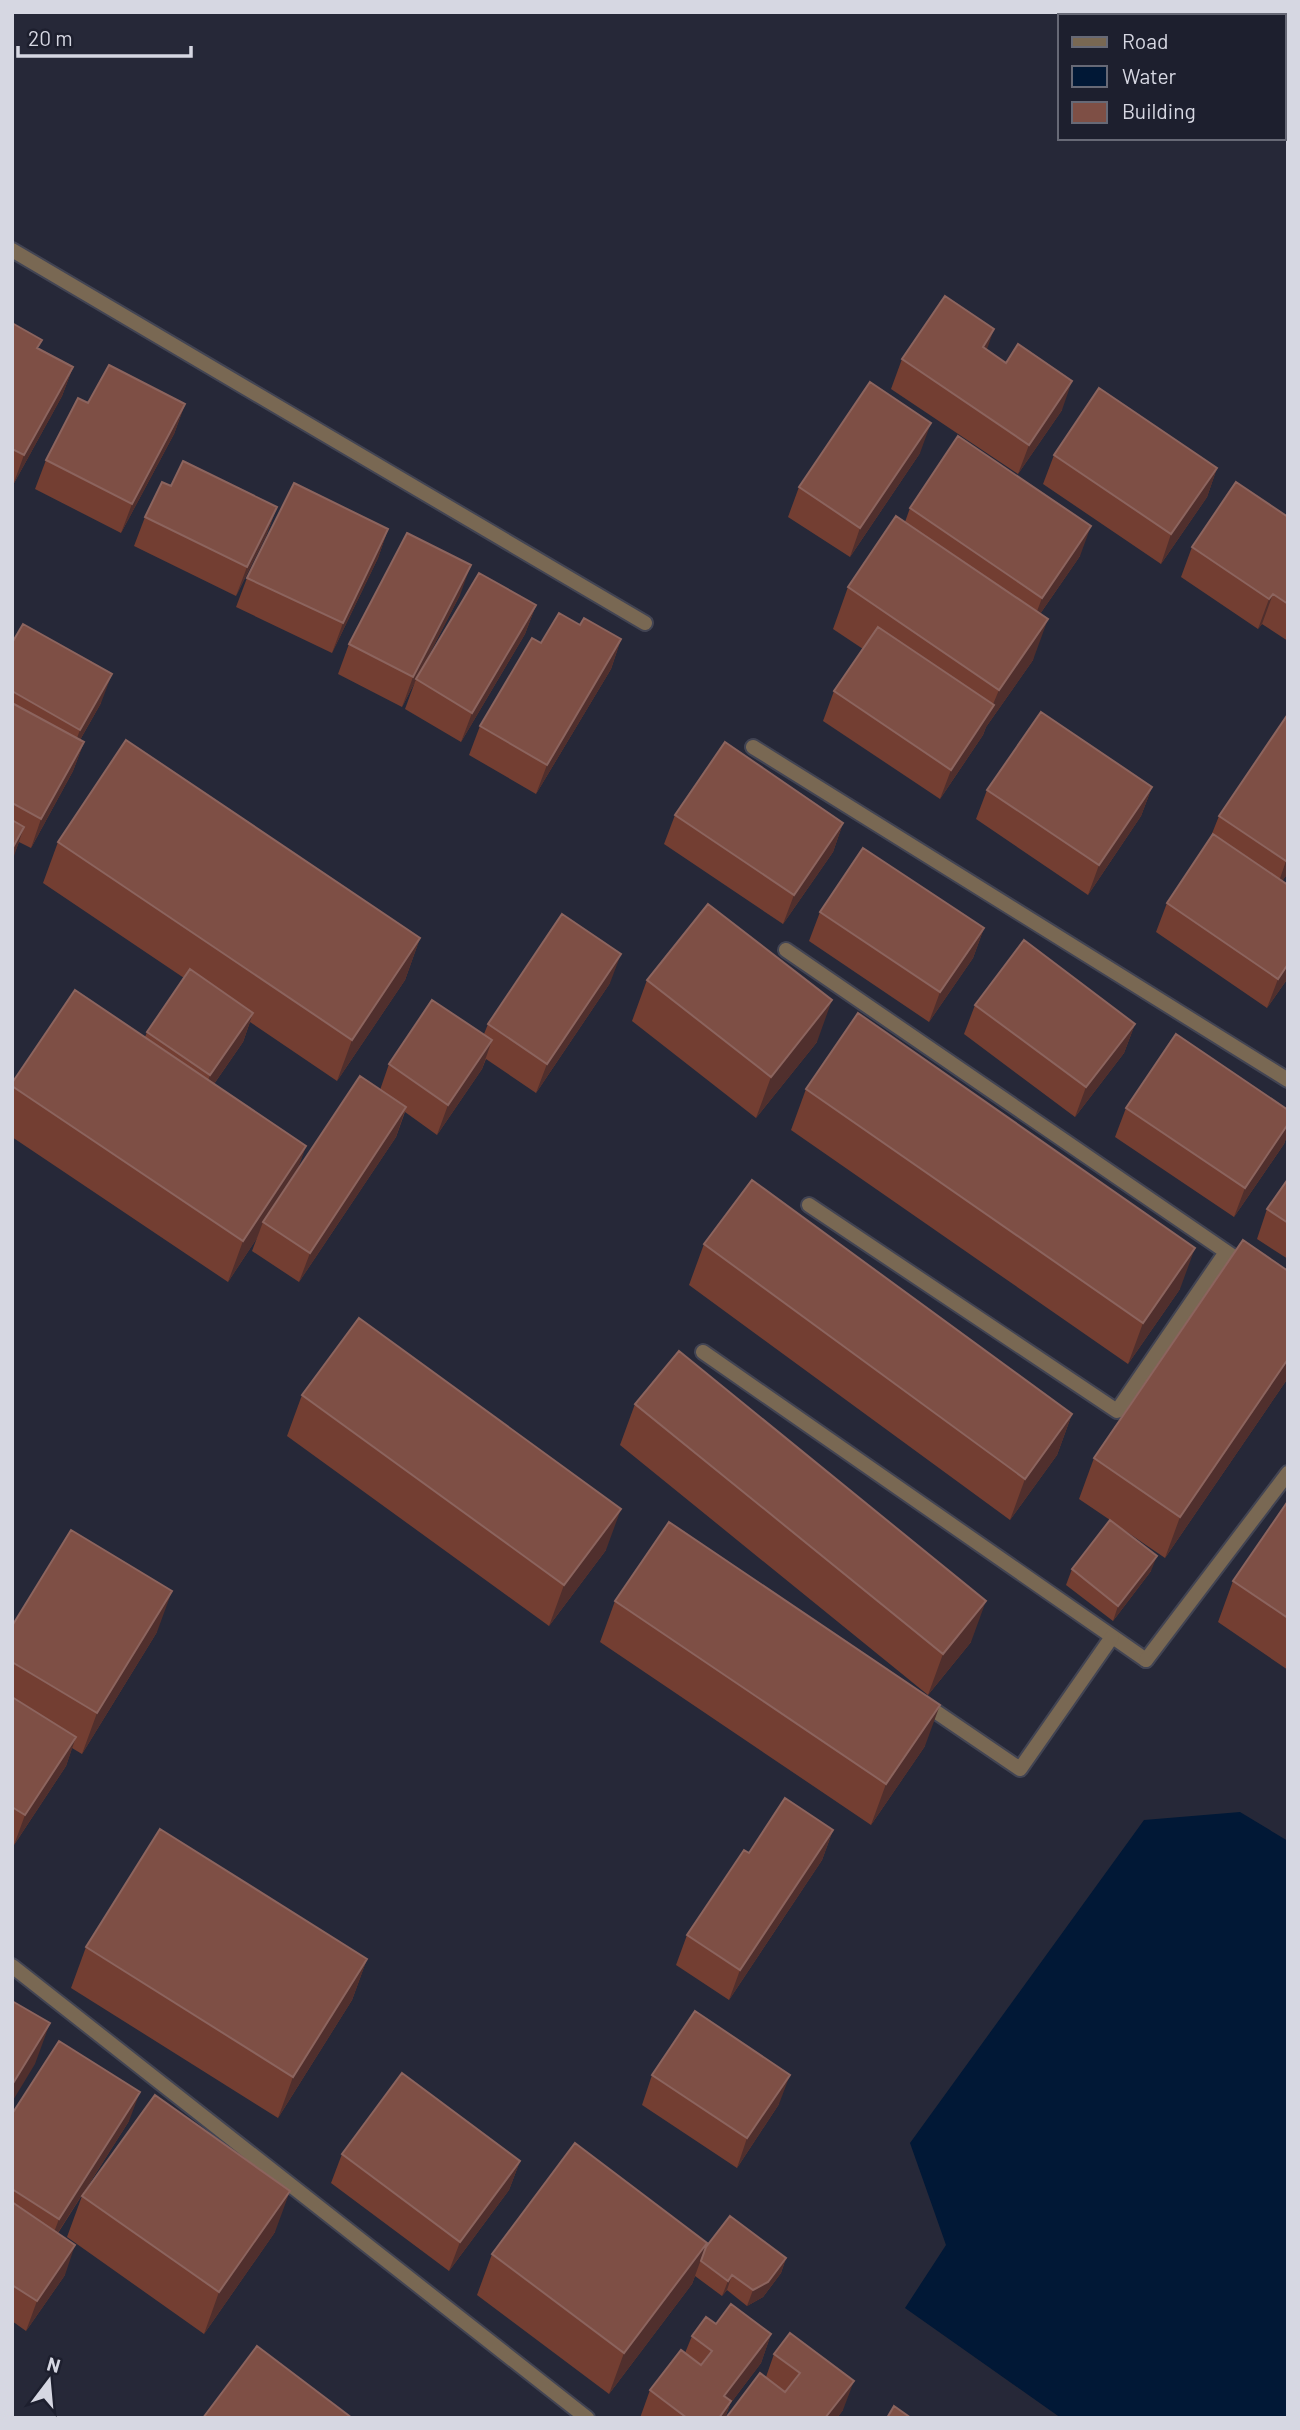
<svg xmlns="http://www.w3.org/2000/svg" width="1300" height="2430" font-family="Barlow,sans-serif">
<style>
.water{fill:#011836}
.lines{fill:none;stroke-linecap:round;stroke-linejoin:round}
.lane-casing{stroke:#424453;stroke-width:18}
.street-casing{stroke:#424453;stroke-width:18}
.lane{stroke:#796853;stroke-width:14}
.street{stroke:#796853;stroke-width:14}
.wall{fill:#733e32}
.shaded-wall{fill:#502f2d}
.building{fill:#7e4f45;stroke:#8c645e;stroke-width:2}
</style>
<rect width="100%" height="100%" fill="#262838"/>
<path class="water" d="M1240,1812L1288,1841V2418H1061L905,2308L946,2245L910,2143L1144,1820Z"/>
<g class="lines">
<defs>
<path id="lane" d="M703,1352L1146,1660"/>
<path id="street" d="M12,250L645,623
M753,747L1288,1080
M786,950L1247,1266
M809,1205L1117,1411L1226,1252
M1146,1660L1288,1473
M923,1703L1020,1769L1112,1637
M12,1966L587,2418"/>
</defs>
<use href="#lane" class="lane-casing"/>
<use href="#street" class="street-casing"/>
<use href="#lane" class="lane"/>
<use href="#street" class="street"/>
</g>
<path class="wall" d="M12,323L39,349L73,367L62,396L13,485L12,484Z
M987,350L1006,363L1062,410L1018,474L891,389L902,359Z
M88,403L185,404L174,434L121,533L35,489L46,460Z
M920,453L850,557L788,517L799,487Z
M1054,455L1217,468L1207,497L1161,564L1043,484Z
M171,486L277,507L266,536L236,596L134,546L145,517Z
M910,508L1080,556L1040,614L1033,660L986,727L983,735L940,799L823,721L834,691L863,649L833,629L848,587L905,522Z
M1288,517V641L1262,624L1258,629L1181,577L1192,547Z
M388,529L378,558L332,653L236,607L247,578Z
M460,595L419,674L536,605L525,634L461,742L405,709L415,682L402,707L338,674L349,644Z
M580,625L621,639L611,669L536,794L469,755L480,726L541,643Z
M12,643L101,703L80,740L84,742L73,771L31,848L19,842L12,859Z
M1288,714V873L1282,881L1288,885V978L1267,1008L1156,932L1167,903L1211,836L1219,816Z
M1152,787L1141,816L1088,895L976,819L987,790Z
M675,815L843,823L833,852L783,924L664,844Z
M58,842L420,938L405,980L337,1081L250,1022L243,1042L214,1084L306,1146L297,1170L380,1090L389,1064L484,1034L488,1024L610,983L536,1093L486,1059L482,1069L437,1135L405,1112L396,1137L299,1282L252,1251L257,1238L228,1282L12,1137V1083L145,1037L147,1032L184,978L43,883Z
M820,912L984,928L973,958L929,1022L809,941Z
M647,980L817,1042L756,1118L632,1021Z
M975,1005L1135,1024L1124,1053L1075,1117L964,1034Z
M806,1089L1180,1289L1128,1364L791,1130Z
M1126,1108L1288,1110V1133L1284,1144L1234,1217L1115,1137Z
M1288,1179V1259L1257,1239L1267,1209Z
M704,1244L1072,1414L1057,1455L1010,1520L689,1285Z
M1288,1271V1378L1165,1558L1124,1530L1151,1571L1113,1621L1066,1585L1072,1569L1110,1520L1079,1499L1094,1458Z
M302,1395L606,1550L549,1626L287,1436Z
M635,1404L971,1642L928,1695L620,1445Z
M1288,1501V1670L1218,1622L1233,1581Z
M615,1601L925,1746L871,1825L600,1642Z
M12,1626L157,1632L82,1754L72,1748L66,1766L14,1845L12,1843Z
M833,1830L822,1860L729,2000L676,1965L687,1935Z
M86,1947L367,1959L352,2000L278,2118L71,1988Z
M652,2075L779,2104L737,2168L642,2105Z
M12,2114L129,2121L58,2233L65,2275L26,2331L12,2321Z
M342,2154L520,2161L509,2190L449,2271L331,2183Z
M82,2196L275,2232L204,2334L67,2237Z
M707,2243L706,2247L786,2258L781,2273L763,2297L747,2306L727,2290L722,2296L695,2276L692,2284L609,2394L477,2295L492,2254Z
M716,2324L771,2334L761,2363L730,2404L725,2418H640L650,2390L685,2353L692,2336Z
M790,2333L843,2410L837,2418H726L766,2377L774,2354Z"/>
<path class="shaded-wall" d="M994,329L984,358L983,347Z
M73,367L62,396L13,485L24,455Z
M1072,381L1062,410L1018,474L1029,445Z
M185,404L174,434L121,533L132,504Z
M931,423L920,453L850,557L860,528Z
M1217,468L1207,497L1161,564L1171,534Z
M277,507L266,536L236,596L247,567Z
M1091,526L1080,556L1031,627L1042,598Z
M388,529L378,558L332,653L343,623Z
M471,565L460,595L402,707L413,677Z
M1273,594L1262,624L1258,629L1269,599Z
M536,605L525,634L461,742L472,713Z
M1048,619L1033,660L986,727L983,735L940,799L951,770L991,709L999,690Z
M621,639L611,669L536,794L547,765Z
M112,674L101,703L69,759L80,730Z
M84,742L73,771L31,848L41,819Z
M1152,787L1141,816L1088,895L1099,865Z
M843,823L833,852L783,924L794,895Z
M24,827L14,856L12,859V849Z
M1288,859V873L1276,890L1286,861Z
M984,928L973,958L929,1022L940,992Z
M420,938L405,980L337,1081L352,1040Z
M621,954L610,983L536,1093L547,1064Z
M1288,964V978L1267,1008L1278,979Z
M832,1000L817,1042L756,1118L771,1077Z
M253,1013L243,1042L200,1104L210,1075Z
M1135,1024L1124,1053L1075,1117L1086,1087Z
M492,1040L482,1069L437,1135L448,1105Z
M406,1107L396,1137L299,1282L310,1253Z
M1288,1124V1133L1284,1144L1234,1217L1245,1188Z
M306,1146L291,1188L263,1222L257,1238L228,1282L243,1241Z
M1195,1248L1180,1289L1128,1364L1143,1323Z
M1288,1359V1378L1165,1558L1180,1517Z
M1072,1414L1057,1455L1010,1520L1025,1479Z
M621,1509L606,1550L549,1626L564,1585Z
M1157,1556L1151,1571L1113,1621L1118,1606Z
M172,1591L157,1632L82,1754L97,1713Z
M986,1601L971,1642L928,1695L943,1654Z
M940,1705L925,1746L871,1825L886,1784Z
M76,1737L66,1766L14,1845L25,1815Z
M833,1830L822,1860L729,2000L740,1970Z
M367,1959L352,2000L278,2118L293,2077Z
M50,2023L35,2064L12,2102V2085Z
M790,2075L779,2104L737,2168L747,2138Z
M140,2092L129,2121L48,2248L59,2219Z
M520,2161L509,2190L449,2271L460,2242Z
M290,2191L275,2232L204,2334L219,2292Z
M707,2243L692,2284L609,2394L624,2353Z
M75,2245L65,2275L26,2331L37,2301Z
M786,2258L781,2273L763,2297L747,2306L753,2290Z
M732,2275L727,2290L722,2296L728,2281Z
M771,2334L761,2363L730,2404L725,2418H716L724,2396Z
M854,2381L843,2410L837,2418H825Z"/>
<path class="building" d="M945,296L994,329L983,347L1006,363L1018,344L1072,381L1029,445L902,359Z
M12,323L42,340L37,348L73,367L24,455L12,449Z
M109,365L185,404L132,504L46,460L78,398L88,403Z
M870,382L931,423L860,528L799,487Z
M1099,388L1217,468L1171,534L1054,455Z
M958,436L1091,526L1042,598L910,508Z
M183,461L277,507L247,567L145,517L162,482L171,486Z
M1236,482L1288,517V604L1273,594L1269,599L1192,547Z
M294,483L388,529L343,623L247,578Z
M896,516L1048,619L999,690L848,587Z
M407,533L471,565L413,677L349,644Z
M479,573L536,605L472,713L416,679Z
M559,613L580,625L584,618L621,639L547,765L480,726L532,638L541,643Z
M23,624L112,674L80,730L12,691V643Z
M878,627L994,705L951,770L834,691Z
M12,703L84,742L41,819L12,803Z
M1041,712L1152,787L1099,865L987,790Z
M1288,714V859L1286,861L1219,816Z
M126,740L420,938L352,1040L58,842Z
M725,742L843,823L794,895L675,815Z
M12,820L24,827L12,849Z
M1213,834L1288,885V964L1278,979L1167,903Z
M863,848L984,928L940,992L820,912Z
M708,904L832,1000L771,1077L647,980Z
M562,914L621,954L547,1064L488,1024Z
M1024,940L1135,1024L1086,1087L975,1005Z
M190,969L253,1013L210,1075L147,1032Z
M75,990L306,1146L243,1241L12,1086V1083Z
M432,1000L492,1040L448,1105L389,1064Z
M858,1013L1195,1248L1143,1323L806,1089Z
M1176,1034L1288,1110V1124L1245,1188L1126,1108Z
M360,1076L406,1107L310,1253L263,1222Z
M1288,1179V1223L1267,1209Z
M752,1180L1072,1414L1025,1479L704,1244Z
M1243,1240L1288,1271V1359L1180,1517L1094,1458Z
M359,1318L621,1509L564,1585L302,1395Z
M679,1351L986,1601L943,1654L635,1404Z
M1288,1501V1618L1233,1581Z
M1110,1520L1157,1556L1118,1606L1072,1569Z
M669,1522L940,1705L886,1784L615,1601Z
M71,1530L172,1591L97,1713L12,1662V1626Z
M12,1697L76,1737L25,1815L12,1807Z
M785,1798L833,1830L740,1970L687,1935L744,1850L749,1853Z
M160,1829L367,1959L293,2077L86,1947Z
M12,2001L50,2023L12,2085Z
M695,2011L790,2075L747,2138L652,2075Z
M59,2041L140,2092L59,2219L12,2189V2114Z
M402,2073L520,2161L460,2242L342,2154Z
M155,2095L290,2191L219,2292L82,2196Z
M575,2143L707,2243L624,2353L492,2254Z
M12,2202L75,2245L37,2301L12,2285Z
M730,2216L786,2258L768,2282L753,2290L732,2275L728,2281L701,2261L706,2247Z
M731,2304L771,2334L724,2396L731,2401L719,2418H687L650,2390L681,2350L701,2365L712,2351L692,2336L706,2317L716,2324Z
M790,2333L854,2381L825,2418H726L760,2373L785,2392L800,2373L774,2354Z
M257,2346L352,2418H203Z
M894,2406L911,2418H887Z"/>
<rect width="1300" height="2430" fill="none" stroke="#d6d7e2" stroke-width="28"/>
<rect x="1058" y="14" width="228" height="126" fill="#1d1f2e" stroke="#676976" stroke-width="2"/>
<rect x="1072" y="37" width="35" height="10" fill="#796853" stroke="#676976" stroke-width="2"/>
<text x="1122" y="49" font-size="21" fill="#d6d7e2">Road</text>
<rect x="1072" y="66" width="35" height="21" fill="#011836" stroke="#676976" stroke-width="2"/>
<text x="1122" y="84" font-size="21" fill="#d6d7e2">Water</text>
<rect x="1072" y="102" width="35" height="21" fill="#7e4f45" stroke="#676976" stroke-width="2"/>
<text x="1122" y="119" font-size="21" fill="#d6d7e2">Building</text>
<g transform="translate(49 2381) rotate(16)" stroke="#1d1f2e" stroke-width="5" paint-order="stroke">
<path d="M0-5L12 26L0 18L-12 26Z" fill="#d6d7e2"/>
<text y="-10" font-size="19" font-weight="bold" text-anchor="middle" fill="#d6d7e2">N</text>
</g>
<path d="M18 46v10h173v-10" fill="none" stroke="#d6d7e2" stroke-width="3.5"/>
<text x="28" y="46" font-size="21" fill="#d6d7e2" stroke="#1d1f2e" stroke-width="5" paint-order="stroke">20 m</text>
</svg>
